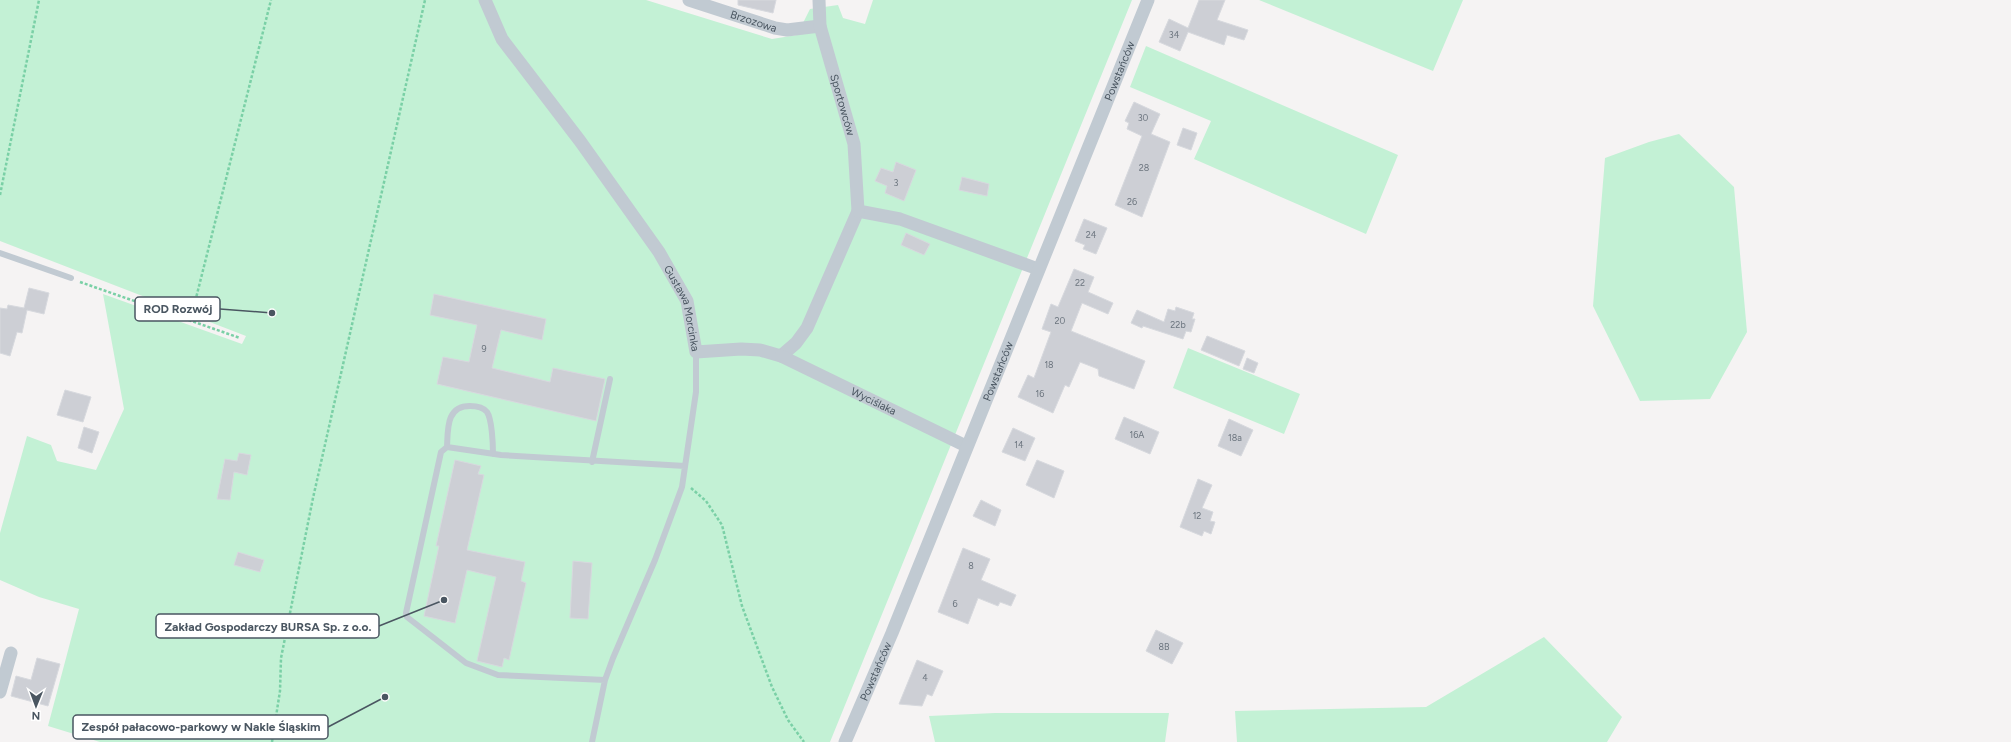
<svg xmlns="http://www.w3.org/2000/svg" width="2011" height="742" font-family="Figtree,sans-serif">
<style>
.green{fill:#c3f1d5}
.building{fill:#cdcfd5;stroke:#d7d9de}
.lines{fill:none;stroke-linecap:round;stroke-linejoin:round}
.path{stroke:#7ad0a6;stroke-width:2.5;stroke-dasharray:3 2;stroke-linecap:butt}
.service{stroke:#c1cad2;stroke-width:6}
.minor{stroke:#c1cad2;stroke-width:13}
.labels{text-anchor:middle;stroke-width:3;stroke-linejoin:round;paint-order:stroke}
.number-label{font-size:9px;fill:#6b747e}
.street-label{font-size:11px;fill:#4a5661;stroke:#fff}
.leader{fill:none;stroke:#4a5661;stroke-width:1.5}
.callout-dot{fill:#4a5661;stroke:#fff;stroke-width:1.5}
.callout{fill:#fff;stroke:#4a5661;stroke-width:1.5}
.callout-label{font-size:12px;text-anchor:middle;font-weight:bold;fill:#4a5661}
</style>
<rect width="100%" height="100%" fill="#f5f3f3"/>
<path class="green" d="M0,0H646L772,39L797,35L810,9L838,5L843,18L865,24L873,0H1132L830,742H100L48,726L79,609L39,597L0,580V533L27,436L51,445L57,461L96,470L124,409L103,294L242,344L246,336L0,241Z
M1259,0H1463L1433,71Z
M1146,46L1398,155L1366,234L1194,159L1211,121L1130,87Z
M1679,134L1734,187L1747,332L1710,399L1640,401L1593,306L1605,158L1649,142Z
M1188,348L1300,394L1284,434L1173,388Z
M1544,637L1622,717L1607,742H1237L1235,711L1426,707Z
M995,713H1169L1165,742H935L929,716Z"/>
<path class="building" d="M738,0H776L773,13L738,5Z
M1199,0H1225L1217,20L1248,30L1244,40L1227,35L1224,45L1188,32L1180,51L1159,42L1169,19L1188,28Z
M1134,102L1160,114L1151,134L1170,142L1142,217L1115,205L1142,136L1127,129L1129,123L1125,121Z
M1183,128L1197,133L1191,150L1177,145Z
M896,162L916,170L904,201L885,193L887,186L875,181L881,168L893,172Z
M962,177L989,184L987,196L959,190Z
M1084,219L1107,228L1096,254L1083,249L1085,245L1075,241Z
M906,233L930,244L924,255L901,245Z
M1074,269L1094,277L1088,292L1113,303L1108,314L1082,303L1071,331L1145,361L1134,389L1099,376L1098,369L1080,362L1069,387L1065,385L1053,413L1018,397L1028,375L1034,378L1051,332L1042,329L1051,304L1058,307Z
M29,288L49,293L44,314L27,310L22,333L17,332L10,356L0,353V308L7,309L8,305L24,308Z
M434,294L546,319L542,340L501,330L492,368L550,382L553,368L605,379L596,421L437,384L443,357L469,362L477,325L430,315Z
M1176,307L1194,313L1192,319H1195L1191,332L1186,331L1183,339L1143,326L1142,328L1131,323L1137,310L1164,322L1168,309L1175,311Z
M1207,336L1245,351L1239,366L1201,350Z
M1247,358L1258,363L1254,373L1243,369Z
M65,390L91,397L83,422L57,415Z
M1124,417L1159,432L1150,454L1115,439Z
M1229,419L1253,430L1241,456L1218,446Z
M84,427L99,432L92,453L78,448Z
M1013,428L1035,438L1025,461L1002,452Z
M239,453L251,455L247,475L234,472L230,500L217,499L225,459L237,461Z
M455,460L481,466L478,474L484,475L467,550L525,562L521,581L526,583L509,660L504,658L502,667L477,661L496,577L467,570L455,623L424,616L439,546H436Z
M1037,460L1064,471L1054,498L1026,485Z
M1198,479L1212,485L1202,508L1213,512L1210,521L1215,522L1211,534L1204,531L1202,536L1180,527Z
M981,500L1001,510L995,526L973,516Z
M963,548L990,559L981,580L1016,595L1011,606L1000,602L998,606L978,598L968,624L938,612Z
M238,552L264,560L260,572L234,565Z
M573,561L592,563L588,619L570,618Z
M1156,630L1183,643L1172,664L1146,651Z
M37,658L60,664L48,706L11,696L16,676L31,680Z
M917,660L943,671L932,696L927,694L922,706L899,704Z"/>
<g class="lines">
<path class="path" d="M0,195L39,0
M80,282L240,338
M194,306L271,0
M691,488L706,501L722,525L742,606L772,687L788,720L804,742
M272,742L280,691L281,658L313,498L425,0"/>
<path class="service" d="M0,253L71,278
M447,447C448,429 446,406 470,406C476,406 483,407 487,412C492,419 493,445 493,454
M592,462L610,379
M605,680L498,675L466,663L407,617L406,613L441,452L447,447L501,455L685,466
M592,742L605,680L613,658L655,560L682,487L696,392V352"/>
<g class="minor">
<path id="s1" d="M485,0L502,39L580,141L659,252L687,301L696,352L741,349L760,350L781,356L796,343L807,328L858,211L900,219L1038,269"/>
<path id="s2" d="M689,0L775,28L787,30L820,26"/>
<path id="s3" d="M819,0L820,26L854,144L858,211"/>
<path id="s4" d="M781,356L966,446"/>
<path d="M0,692L11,653"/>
<path id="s5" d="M845,742L892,633L1148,0"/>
</g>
</g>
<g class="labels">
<g class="number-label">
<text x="1174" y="38">34</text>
<text x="1143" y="121">30</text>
<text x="1144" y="171">28</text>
<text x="896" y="186">3</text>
<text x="1132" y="205">26</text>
<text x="1091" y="238">24</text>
<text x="1080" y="286">22</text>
<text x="1060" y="324">20</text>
<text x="1178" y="328">22b</text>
<text x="484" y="352">9</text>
<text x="1049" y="368">18</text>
<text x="1040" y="397">16</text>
<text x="1137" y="438">16A</text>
<text x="1235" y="441">18a</text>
<text x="1019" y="448">14</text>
<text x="1197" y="519">12</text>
<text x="971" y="569">8</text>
<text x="955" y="607">6</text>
<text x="1164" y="650">8B</text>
<text x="925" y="681">4</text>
</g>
<g class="street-label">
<text dy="4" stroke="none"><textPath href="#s2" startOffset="68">Brzozowa</textPath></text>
<text dy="4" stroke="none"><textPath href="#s5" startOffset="725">Powstańców</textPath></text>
<text dy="4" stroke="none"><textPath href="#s3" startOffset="108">Sportowców</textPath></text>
<text dy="4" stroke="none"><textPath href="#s1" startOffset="369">Gustawa Morcinka</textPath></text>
<text dy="4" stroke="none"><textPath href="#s5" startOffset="401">Powstańców</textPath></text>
<text dy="4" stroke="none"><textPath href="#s4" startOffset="103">Wyciślaka</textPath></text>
<text dy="4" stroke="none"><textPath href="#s5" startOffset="77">Powstańców</textPath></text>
</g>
</g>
<path class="leader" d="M272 313L220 309M444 600L379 626M385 697L328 727"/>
<g class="callout-dot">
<circle cx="272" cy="313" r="4"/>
<circle cx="444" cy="600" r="4"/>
<circle cx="385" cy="697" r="4"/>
</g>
<g class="callout">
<rect x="135" y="297" width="85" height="24" rx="4"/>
<rect x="156" y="614" width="223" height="24" rx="4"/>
<rect x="73" y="715" width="255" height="24" rx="4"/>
</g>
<g class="callout-label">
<text x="178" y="313">ROD Rozwój</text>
<text x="268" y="631">Zakład Gospodarczy BURSA Sp. z o.o.</text>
<text x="201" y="731">Zespół pałacowo-parkowy w Nakle Śląskim</text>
</g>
<g transform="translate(36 706) rotate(181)" stroke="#ffffff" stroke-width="3" paint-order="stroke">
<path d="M0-3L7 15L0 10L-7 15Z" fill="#4a5661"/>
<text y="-6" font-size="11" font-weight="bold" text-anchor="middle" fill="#4a5661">N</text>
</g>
</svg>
